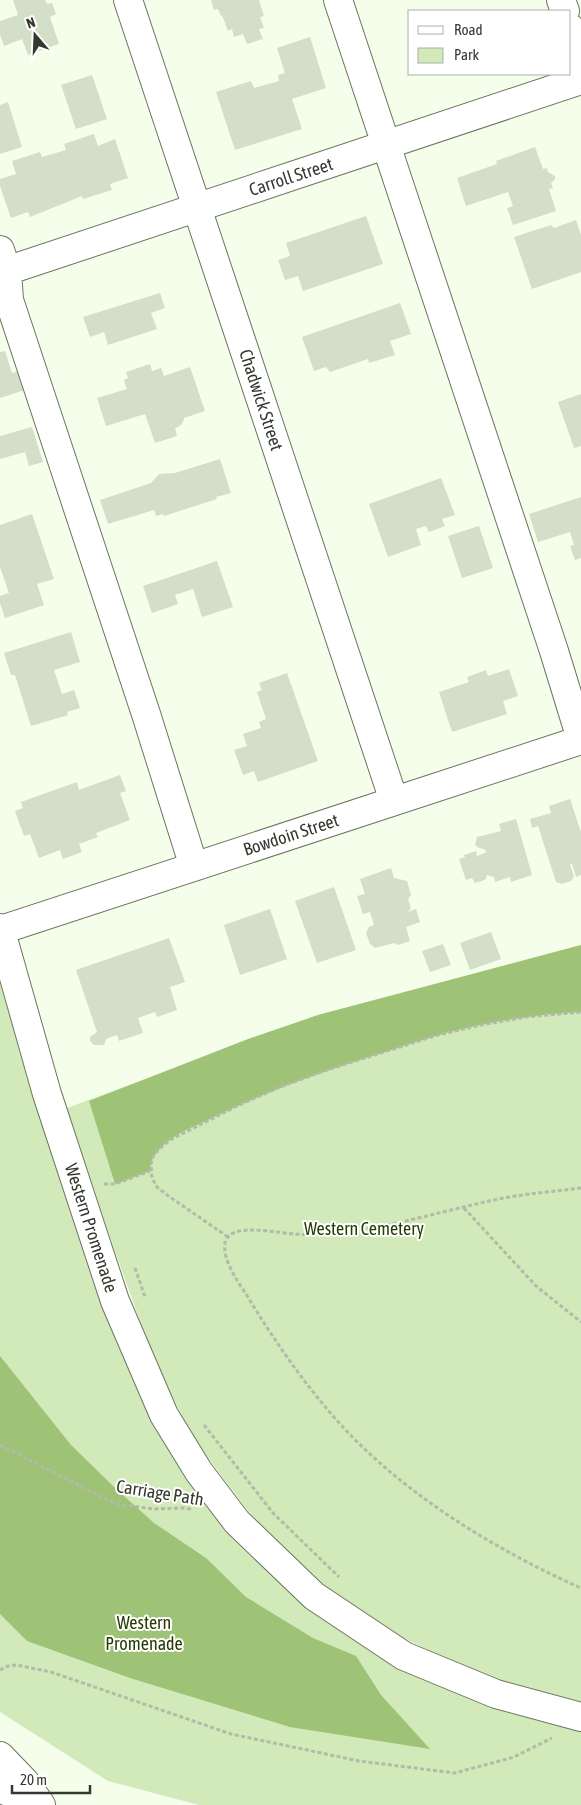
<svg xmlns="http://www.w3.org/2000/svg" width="581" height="1805" font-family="'Asap Condensed',sans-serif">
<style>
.green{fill:#d2e9b9}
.forest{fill:#9ec276}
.building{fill:#d3dfc8}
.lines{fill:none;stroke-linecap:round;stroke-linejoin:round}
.minor-casing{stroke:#6b7661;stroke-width:30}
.major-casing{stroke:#6b7661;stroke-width:30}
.path{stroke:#b2baaa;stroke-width:3;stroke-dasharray:4 2.5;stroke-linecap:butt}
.minor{stroke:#fff;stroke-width:28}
.major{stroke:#fff;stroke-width:28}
.labels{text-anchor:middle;stroke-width:4;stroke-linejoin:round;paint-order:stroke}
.street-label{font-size:18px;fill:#343930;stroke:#fff}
.park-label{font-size:18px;fill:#263c03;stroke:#fff}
</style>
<rect width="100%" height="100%" fill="#f4feeb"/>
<path class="green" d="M0,928L76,1186L199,1472L369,1633L581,1717V1805H199L108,1781L0,1712Z
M581,945V1703L532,1694L453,1663L363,1617L271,1541L193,1438L155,1362L115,1252L67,1108L318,1015Z"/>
<path class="forest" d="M581,945V1012C547,1014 513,1018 480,1025C446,1032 414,1042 382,1053C324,1071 267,1091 212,1118C195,1126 171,1135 158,1151C152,1157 151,1163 150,1171L115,1184L89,1101L248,1039L318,1015Z
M0,1356L71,1445L113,1486L154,1523L206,1558L246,1597L313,1638L356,1656L381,1695L430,1749L290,1727L130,1678L27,1641L0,1614Z"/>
<path class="building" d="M13,0H45L47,4L52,3L56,14L50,17L59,44L28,55L22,39L4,46L0,35V21L18,15Z
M211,0H259L264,16L260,17L264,28L259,29L263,39L247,44L243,34L234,37L232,29L228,31L222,15L221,16L218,9L214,10Z
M310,37L326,88L292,99L302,129L235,150L216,92L251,81L254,88L279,81L278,75L285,73L277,48Z
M92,75L107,119L76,129L61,85Z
M8,102L22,147L0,154V105Z
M94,134L98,146L115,139L128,178L110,184L112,190L83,199L82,196L30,217L28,212L11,218L0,186V179L16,174L12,161L40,152L42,157L66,150L64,144Z
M535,147L543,169L547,168L548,172L555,176V179L551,183L553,188L549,189L556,211L513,225L507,208L513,206L508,192L466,206L457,178L497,164L496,161Z
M366,216L383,264L303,291L298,276L285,280L278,260L290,256L286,243Z
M576,220L581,235V272L532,289L514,237L551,225L554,228Z
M160,293L165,308L151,313L157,329L108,345L104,332L90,337L83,317Z
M400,303L411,334L390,341L395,355L369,363L368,359L330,372L326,367L314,371L302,337Z
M5,351L12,373L19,371L25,390L0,398V352Z
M150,364L152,371L161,368L164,376L190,367L205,411L184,418L183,422L180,426L175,428L177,436L155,443L145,414L106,426L97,398L127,389L124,380L128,378L126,372Z
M581,394V446L574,448L558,402Z
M32,427L43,462L29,466L25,452L0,459V436Z
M220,459L231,493L216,497L217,499L164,516L163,514L156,516L154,510L108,524L100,500L151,483L159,474L175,473Z
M441,478L455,515L442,519L445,526L429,532L426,526L416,529L421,545L388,557L369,504Z
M581,497V558L575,560L570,546L574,545L570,532L538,542L529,514Z
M32,514L54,579L37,584L44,605L5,618L0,603V596L9,593L0,567V525Z
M479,526L493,568L462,578L448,536Z
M217,561L233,607L202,617L193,589L175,595L178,604L152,613L143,586Z
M71,632L80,662L54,670L62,694L74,690L80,708L67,712L68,715L31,726L15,675H11L4,653Z
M509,669L518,696L503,701L507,714L452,732L439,692L469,682L467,677L486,670L488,676Z
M287,673L318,761L258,782L254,771L243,775L234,750L247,746L243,734L261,728L259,722L266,719L257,692L262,690L259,683Z
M120,775L126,791L120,793L130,820L96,833L98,837L79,844L82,852L63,859L60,850L39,858L30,834L24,836L15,811L23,808L21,802L77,782L79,790Z
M570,799L581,832V875L576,877L572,864H570L574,877L571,881L562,884L556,882L538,826L532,828L530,819L551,813L549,806Z
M516,819L532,875L511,882L510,877L495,882L494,877L487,875L486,879L482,881L475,883L472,878L466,880L459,859L465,857L464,855L476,851L477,856L487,852L484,849L479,848L475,845L477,837L501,831L499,824Z
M391,868L394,878L407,881L411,895L408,899L411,908L408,912L416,909L420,922L406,927L410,941L398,945L394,943L375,948L370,944L366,933L369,927L374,925L370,912L363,914L357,896L365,894L360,879Z
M334,887L356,950L317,963L295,901Z
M270,909L287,959L240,975L224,925Z
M491,932L501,959L470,970L460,943Z
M169,938L185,982L170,987L177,1010L157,1017L155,1012L138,1018L143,1033L119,1041L117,1035L106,1039L104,1045H94L90,1041V1037L97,1032L76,970Z
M443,944L451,965L430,972L422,951Z"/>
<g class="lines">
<defs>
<path id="minor" d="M128,0L394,801
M338,0L554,651L581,739
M561,0L565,11
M570,28L581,65
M0,250L7,271L9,300L146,714L194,867
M0,273C193,207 388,146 581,80
M0,928L47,1094L115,1301L164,1415L199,1472L237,1522L314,1596L404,1656L496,1694L581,1717
M1,930L581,740
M0,1756L25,1782L41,1805"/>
<path id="major" d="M0,1789L23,1797L32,1805"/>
</defs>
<use href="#minor" class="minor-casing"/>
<use href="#major" class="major-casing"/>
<path class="path" d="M104,1184H115L150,1171
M581,1188C551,1192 519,1194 489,1201C435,1213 381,1230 325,1234C315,1234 305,1235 295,1234C279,1233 242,1225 230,1235C214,1248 238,1282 246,1294C272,1337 300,1378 333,1416C397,1490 493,1549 581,1588
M464,1208L536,1286L581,1322
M228,1237L167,1195L157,1187L152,1178L151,1164L152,1158L158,1150L170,1140L237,1106L280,1087L327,1070L438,1035L481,1025L526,1017L581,1012
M135,1268L145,1297
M204,1425L273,1513L339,1577
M0,1445L116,1504L154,1509L182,1508L192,1509
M0,1670L8,1666L17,1665L51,1672L231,1734L359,1761L455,1773L514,1757L552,1738"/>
<use href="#minor" class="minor"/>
<use href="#major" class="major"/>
</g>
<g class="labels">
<g class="street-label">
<text transform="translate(291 177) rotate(-18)" y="6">Carroll Street</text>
<text transform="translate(261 400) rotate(72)" y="6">Chadwick Street</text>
<text transform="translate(291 835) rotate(-18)" y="6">Bowdoin Street</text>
<text transform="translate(91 1228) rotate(72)" y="6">Western Promenade</text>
<text transform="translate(160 1493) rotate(9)" y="6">Carriage Path</text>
</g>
<g class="park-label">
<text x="364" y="1235">Western Cemetery</text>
<text x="144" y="1629">Western<tspan x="144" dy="21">Promenade</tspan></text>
</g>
</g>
<rect x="408" y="10" width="162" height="65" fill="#ffffff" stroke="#aeb0ac"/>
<rect x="418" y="26" width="25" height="8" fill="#ffffff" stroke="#aeb0ac"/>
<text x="454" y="35" font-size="15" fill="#343930">Road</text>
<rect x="418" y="48" width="25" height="15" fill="#d2e9b9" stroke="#aeb0ac"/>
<text x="454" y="60" font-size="15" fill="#343930">Park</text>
<g transform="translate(35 35) rotate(341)" stroke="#ffffff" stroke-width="4" paint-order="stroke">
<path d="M0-4L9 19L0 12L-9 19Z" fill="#343930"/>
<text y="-8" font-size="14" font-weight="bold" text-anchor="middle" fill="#343930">N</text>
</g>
<path d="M12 1785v8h78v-8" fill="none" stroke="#343930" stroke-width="2.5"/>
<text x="20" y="1785" font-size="15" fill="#343930" stroke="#ffffff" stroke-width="4" paint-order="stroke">20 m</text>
</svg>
